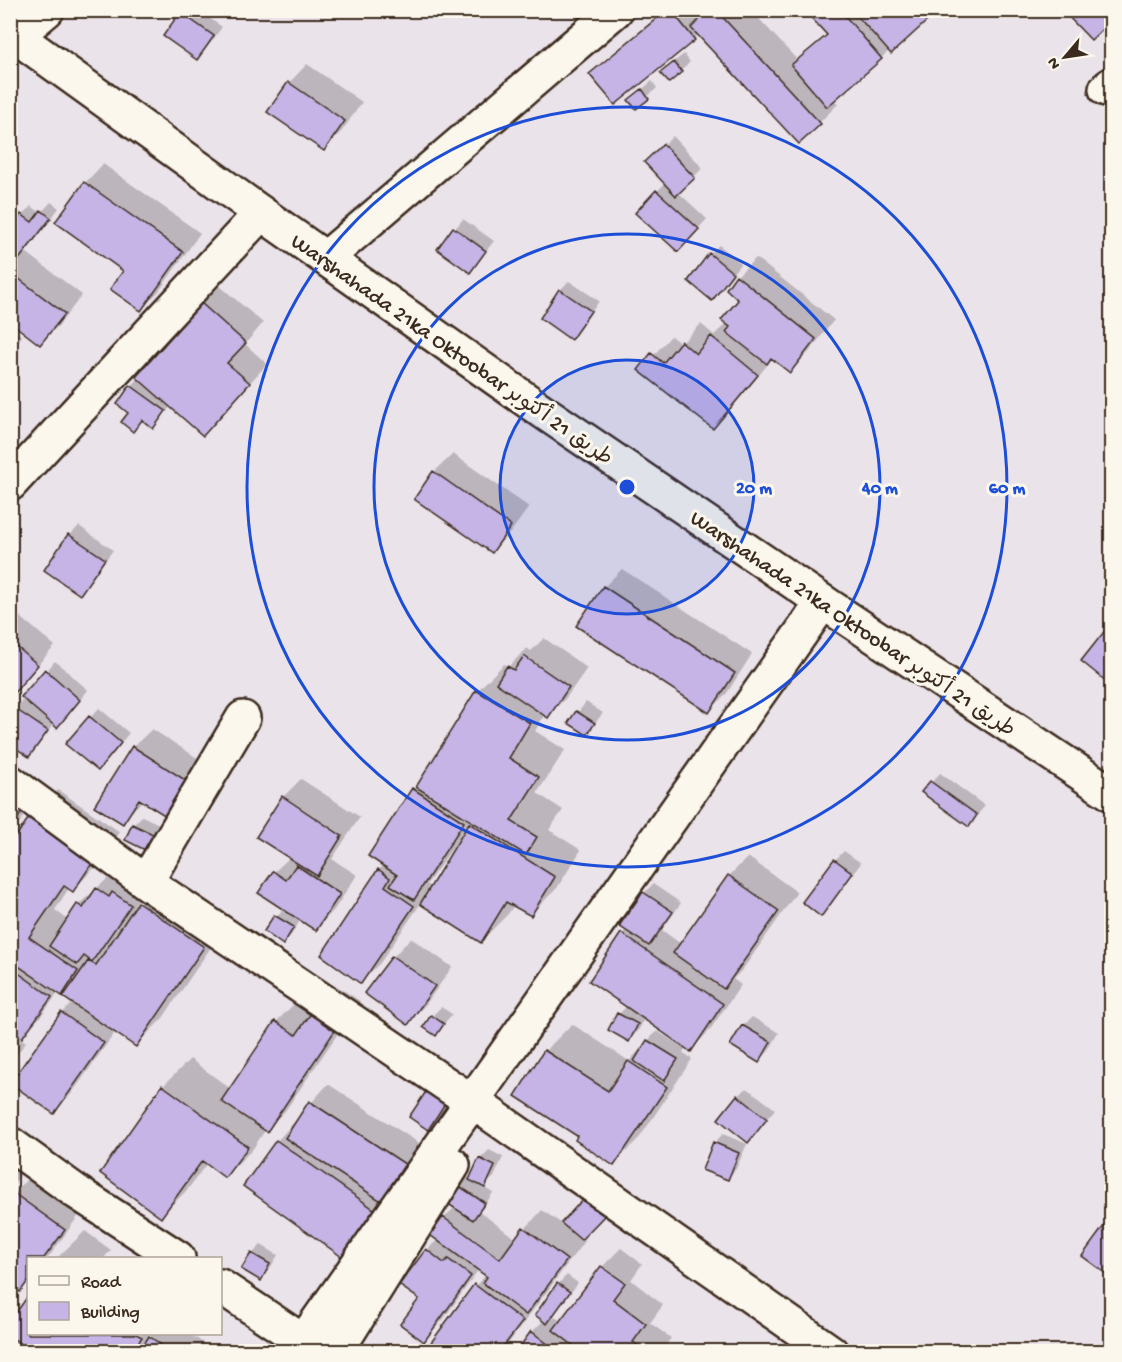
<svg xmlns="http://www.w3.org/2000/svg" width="1122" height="1362" font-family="'Gochi Hand','Playpen Sans Arabic',sans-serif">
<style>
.shadow{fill:#0003;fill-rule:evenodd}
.building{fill:#c5b4e5;stroke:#3b2a1e;stroke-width:1.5}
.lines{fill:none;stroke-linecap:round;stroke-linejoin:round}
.minor-casing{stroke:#3b2a1e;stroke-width:38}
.major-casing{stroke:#3b2a1e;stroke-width:38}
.minor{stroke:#fbf7ec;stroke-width:33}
.major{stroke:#fbf7ec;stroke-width:33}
.ring{fill:none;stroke:#1d4ed8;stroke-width:3}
.labels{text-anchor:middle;stroke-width:6;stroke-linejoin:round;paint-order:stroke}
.street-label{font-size:22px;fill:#3b2a1e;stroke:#fbf7ec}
.centre{fill:#1d4ed8;stroke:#fbf7ec;stroke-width:3}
.ring-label{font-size:18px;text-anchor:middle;font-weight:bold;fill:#1d4ed8;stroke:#fbf7ec;stroke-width:6;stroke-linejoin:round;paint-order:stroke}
</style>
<rect width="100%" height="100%" fill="#ebe3ea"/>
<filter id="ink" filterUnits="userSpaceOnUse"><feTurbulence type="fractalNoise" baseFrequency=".0167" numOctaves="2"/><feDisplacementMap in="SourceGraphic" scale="12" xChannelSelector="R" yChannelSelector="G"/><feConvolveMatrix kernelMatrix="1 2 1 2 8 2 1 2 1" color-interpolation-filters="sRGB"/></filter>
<g filter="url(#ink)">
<path class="shadow" d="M184,10H198L222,27L206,49L197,58L181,13Z
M665,10H704L707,14L710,10H751L798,61L827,34L811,10H937L833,99L838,104L819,123L698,34L694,39L591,74L610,56Z
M684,54L690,62L681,71L671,64Z
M307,64L362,102L342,131L324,149L289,83Z
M652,81L657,88L636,107L630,100Z
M673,136L703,168L678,192L707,219L687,241L637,213L666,182L647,162Z
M103,164L200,233L159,291L141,309L125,271L85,183Z
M51,202L59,208L26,252L82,295L59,325L40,343L10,301V231L31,206L41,213Z
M463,219L494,241L470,271L439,248Z
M719,245L741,263L712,299L710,254Z
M756,258L834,320L808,353L790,371L773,358L731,409L713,427L640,370L671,336L681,344L701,324L714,335L727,323L740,299L737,276Z
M569,281L599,301L580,329L571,338L560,290Z
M220,286L263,323L245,344L267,364L203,434L171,406L153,427L144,419L133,430L130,413L119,404L132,386L202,304Z
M10,328L22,336L10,352Z
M453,454L529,507L510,533L492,551L434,472Z
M79,526L113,550L88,584L79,593L70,535Z
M622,569L752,654L727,693L709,712L604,587Z
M10,608L55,646L14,691L10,689Z
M544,638L587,668L566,698L547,716L545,714L535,731L565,750L537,793L563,810L549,830L581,850L557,888L531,914L514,905L508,914L481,941L421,903L380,963L361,982L379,870L384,865L413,789L423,779L477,691L504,664L508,667L527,648L531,651ZM458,840L460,841L431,887L427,884Z
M55,661L88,690L66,717L54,723L38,746L29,755L15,709Z
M586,702L603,713L587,733L570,723Z
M99,708L129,733L107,760L67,744Z
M152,729L213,768L192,801L143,800L122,822L133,747Z
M940,773L985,806L968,825L924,791Z
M10,774L39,793L12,834L17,838L32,817L58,790L120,832L99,863L73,890L69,888L55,910L68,920L78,905L116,871L148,886L135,904L137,905L166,876L230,919L163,1018L136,1045L116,1031L72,1093L54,1112L19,1087L10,1099V1081L12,1083L62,1013L73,1002L74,982L62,994L59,992L40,1017L20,1038L26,1042L10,1064V1032L13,1029L10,1028Z
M301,779L360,817L332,859L357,875L334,910L316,929L301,919L292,934L283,943L266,931L284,908L274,872L290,857L283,797Z
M142,816L163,826L156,840L133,825Z
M844,851L861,863L830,906L821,915L835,860Z
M748,857L797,892L743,969L733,979L741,985L709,1031L691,1050L687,1047L683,1053L692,1059L640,1137L614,1164L580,1136L545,1051L572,1024L629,1061L657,1031L681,1046L683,1044L645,1018L638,1031L629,1040L619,1014L627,1006L622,934L627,929L644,893L653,884L681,903L662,930L681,944L729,876Z
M411,938L452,967L426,1004L408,1023L393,957Z
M337,986L360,1001L285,1111L266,1129L252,1150L225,1176L207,1163L188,1189L161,1216L163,1086L190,1059L231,1089L276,1022L294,1004L311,1015L319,1004Z
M441,1007L452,1014L436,1034L432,1016Z
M752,1017L779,1033L768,1052L759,1061L743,1026Z
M328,1084L422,1145L361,1237L342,1255L277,1141Z
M747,1088L775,1109L756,1132L738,1096Z
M429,1091L454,1093L437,1119L428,1128Z
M723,1134L747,1144L736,1169L727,1179L714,1143Z
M10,1147L30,1161L10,1189Z
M489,1150L503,1157L494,1177L483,1187L493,1193L480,1212L516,1239L542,1210L562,1224L587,1197L613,1205L581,1238L585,1240L502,1352H426L476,1285L486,1275L479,1269L442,1321L424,1340L421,1299L427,1250L438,1239L444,1218L455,1207L444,1200L463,1174L471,1179L480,1159Z
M32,1174L82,1211L48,1258H28V1282L20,1290L10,1197Z
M85,1231L111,1250L104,1258H57Z
M261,1245L278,1255L269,1270L260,1279L243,1268L252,1254Z
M621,1248L642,1264L631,1280L663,1305L650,1323L671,1338L661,1352H518L532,1332L544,1320L558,1284L567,1275L578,1283L553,1316L561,1321L602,1267Z
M28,1299V1334H151L148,1338L149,1339L154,1334H190L217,1352H141L139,1350L138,1352H10V1314L15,1317Z"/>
<path class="building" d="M667,10H671L695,40L615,105L589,74Z
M709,10H716L821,124L799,144L691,28Z
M810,10H840L882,59L827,107L791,65L827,35L807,13Z
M852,10H939L891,54Z
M1062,10H1112V20L1091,40Z
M180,12L214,36L197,60L163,36Z
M674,62L682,72L669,83L660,73Z
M288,82L345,121L324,151L267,112Z
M642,89L649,99L636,109L628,100Z
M663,144L695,178L676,196L644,162Z
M84,182L183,252L141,311L110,289L123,271L55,222Z
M656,190L699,229L678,252L635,213Z
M41,210L51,218L13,267L10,265V229L21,214L32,222Z
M453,227L486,251L470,273L437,249Z
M709,253L733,273L712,301L688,281Z
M10,272L65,314L40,345L10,322Z
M736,275L816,339L790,373L771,358L767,364L726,332L730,327L721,320L738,300L726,289Z
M559,289L591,311L571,340L540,318Z
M201,303L246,343L227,363L250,383L203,436L136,377Z
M711,336L758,375L713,429L638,370L651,353L663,363L681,341L696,354Z
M130,385L166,411L153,429L142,420L133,432L121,422L128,413L117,404Z
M433,471L511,526L492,553L414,499Z
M68,534L105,559L80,595L44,570Z
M603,586L735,673L709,713L576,626Z
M1107,628L1112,632V686L1081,661Z
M10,641L38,665L14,693L10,691Z
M524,656L569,687L548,718L496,683L507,666L514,670Z
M45,669L80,700L57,728L21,697Z
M476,690L530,723L509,758L539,777L511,821L537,837L526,855L416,787Z
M14,708L48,731L29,757L10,744V713Z
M576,711L595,723L587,735L568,723Z
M89,716L121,743L98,771L65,744Z
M132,746L196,787L174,821L139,799L123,824L94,806Z
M930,781L977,815L969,827L921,792Z
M412,788L464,822L414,900L390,885L397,875L368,856Z
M282,796L342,836L317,876L256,837Z
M10,804L22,812L10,830Z
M30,816L95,859L73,892L64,886L29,937L78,971L62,996L10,960V845Z
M469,823L555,877L531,916L506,902L481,943L420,904Z
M132,824L155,835L147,851L125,840Z
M834,859L853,873L821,917L802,902Z
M296,865L340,894L316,931L258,893L273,871L286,880Z
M378,869L390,878L385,886L414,906L361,984L321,955Z
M728,875L779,911L724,989L673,953Z
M96,888L109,897L112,892L131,905L92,962L84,956L77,965L49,946L77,904L83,908Z
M643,892L673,912L649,946L619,926Z
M138,902L204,947L136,1047L63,997L88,961L96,965Z
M274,915L294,927L283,945L264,931Z
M621,933L723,1004L691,1052L589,981Z
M392,956L435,986L408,1025L364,993Z
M10,967L52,997L22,1038L10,1029Z
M318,1003L342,1020L267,1132L221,1101L275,1021L296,1035Z
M61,1012L104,1043L54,1114L10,1083Z
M617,1013L638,1024L629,1042L608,1030Z
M431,1015L444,1024L436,1036L423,1027Z
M742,1025L771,1042L759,1063L730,1045Z
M647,1040L678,1059L664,1081L634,1061Z
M544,1050L608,1091L628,1061L667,1087L614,1166L575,1140L577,1136L515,1096Z
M162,1085L248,1147L225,1178L202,1161L161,1218L100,1173Z
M427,1090L446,1102L428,1130L409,1117Z
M737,1095L767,1119L748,1143L718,1119Z
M309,1101L405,1164L381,1201L285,1138Z
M276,1140L375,1210L342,1257L243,1186Z
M713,1142L739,1153L728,1180L702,1170Z
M479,1158L495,1166L485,1188L469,1180Z
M453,1182L485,1203L473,1220L442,1200Z
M12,1192L65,1230L44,1258H28V1281L20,1292L10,1285V1194Z
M586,1196L605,1215L581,1240L561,1223Z
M1112,1215V1278L1082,1256Z
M443,1217L500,1259L523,1227L567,1260L526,1315L483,1283L487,1277L430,1235Z
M426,1249L444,1263L448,1259L471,1276L424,1342L400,1324L419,1299L399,1285Z
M251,1253L270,1264L261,1281L241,1269Z
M601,1266L625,1283L613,1299L646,1324L633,1342L647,1352H582L553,1330Z
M557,1283L570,1292L547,1324L535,1315Z
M474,1284L523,1321L499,1352H424Z
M28,1296V1334H136L142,1337L132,1352H32L10,1336V1321Z
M531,1331L558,1352H516Z
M149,1336L171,1352H139Z"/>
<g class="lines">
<defs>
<path id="minor" d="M10,41L47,10
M1106,89L1112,84
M326,258L616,10
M10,484L261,213
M10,782L146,882L486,1111L831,1352
M146,882L243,718
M10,1144L78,1193L178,1258
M220,1286L319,1352
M296,1352L823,602
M336,1352L453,1165"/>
<path id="major" d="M10,32L261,213L532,404L823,602L1112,794"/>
</defs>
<use href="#minor" class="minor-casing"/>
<use href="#major" class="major-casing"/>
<use href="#minor" class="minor"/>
<use href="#major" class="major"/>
</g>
</g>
<circle cx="627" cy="487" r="127" fill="#1d4ed8" fill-opacity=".12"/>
<g class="ring">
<circle cx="627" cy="487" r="127"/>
<circle cx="627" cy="487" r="253"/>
<circle cx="627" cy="487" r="380"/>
</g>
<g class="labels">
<g class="street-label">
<text transform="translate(453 348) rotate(35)" y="8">Warshahada 21ka Oktoobar طريق 21 أكتوبر</text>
<text transform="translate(854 622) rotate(34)" y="8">Warshahada 21ka Oktoobar طريق 21 أكتوبر</text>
</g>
</g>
<circle cx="627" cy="487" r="9" class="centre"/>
<g class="ring-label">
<text x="754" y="493">20 m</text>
<text x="880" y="493">40 m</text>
<text x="1007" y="493">60 m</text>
</g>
<rect width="1122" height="1362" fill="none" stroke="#fbf7ec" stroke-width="36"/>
<rect x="18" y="18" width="1086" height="1326" fill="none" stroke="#3b2a1e" stroke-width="2" filter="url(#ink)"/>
<rect x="27" y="1257" width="195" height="78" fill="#fbf7ec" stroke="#aea59a" stroke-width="1.5"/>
<rect x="39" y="1276" width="30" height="9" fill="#fbf7ec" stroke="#aea59a" stroke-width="1.5"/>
<text x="81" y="1287" font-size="18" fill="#3b2a1e">Road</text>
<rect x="39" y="1302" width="30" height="18" fill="#c5b4e5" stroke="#aea59a" stroke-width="1.5"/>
<text x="81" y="1317" font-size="18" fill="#3b2a1e">Building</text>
<g transform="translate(1065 57) rotate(241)" stroke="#fbf7ec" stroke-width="4.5" paint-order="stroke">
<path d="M0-4.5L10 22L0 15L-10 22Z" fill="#3b2a1e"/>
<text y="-9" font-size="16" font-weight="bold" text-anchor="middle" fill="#3b2a1e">N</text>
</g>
</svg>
